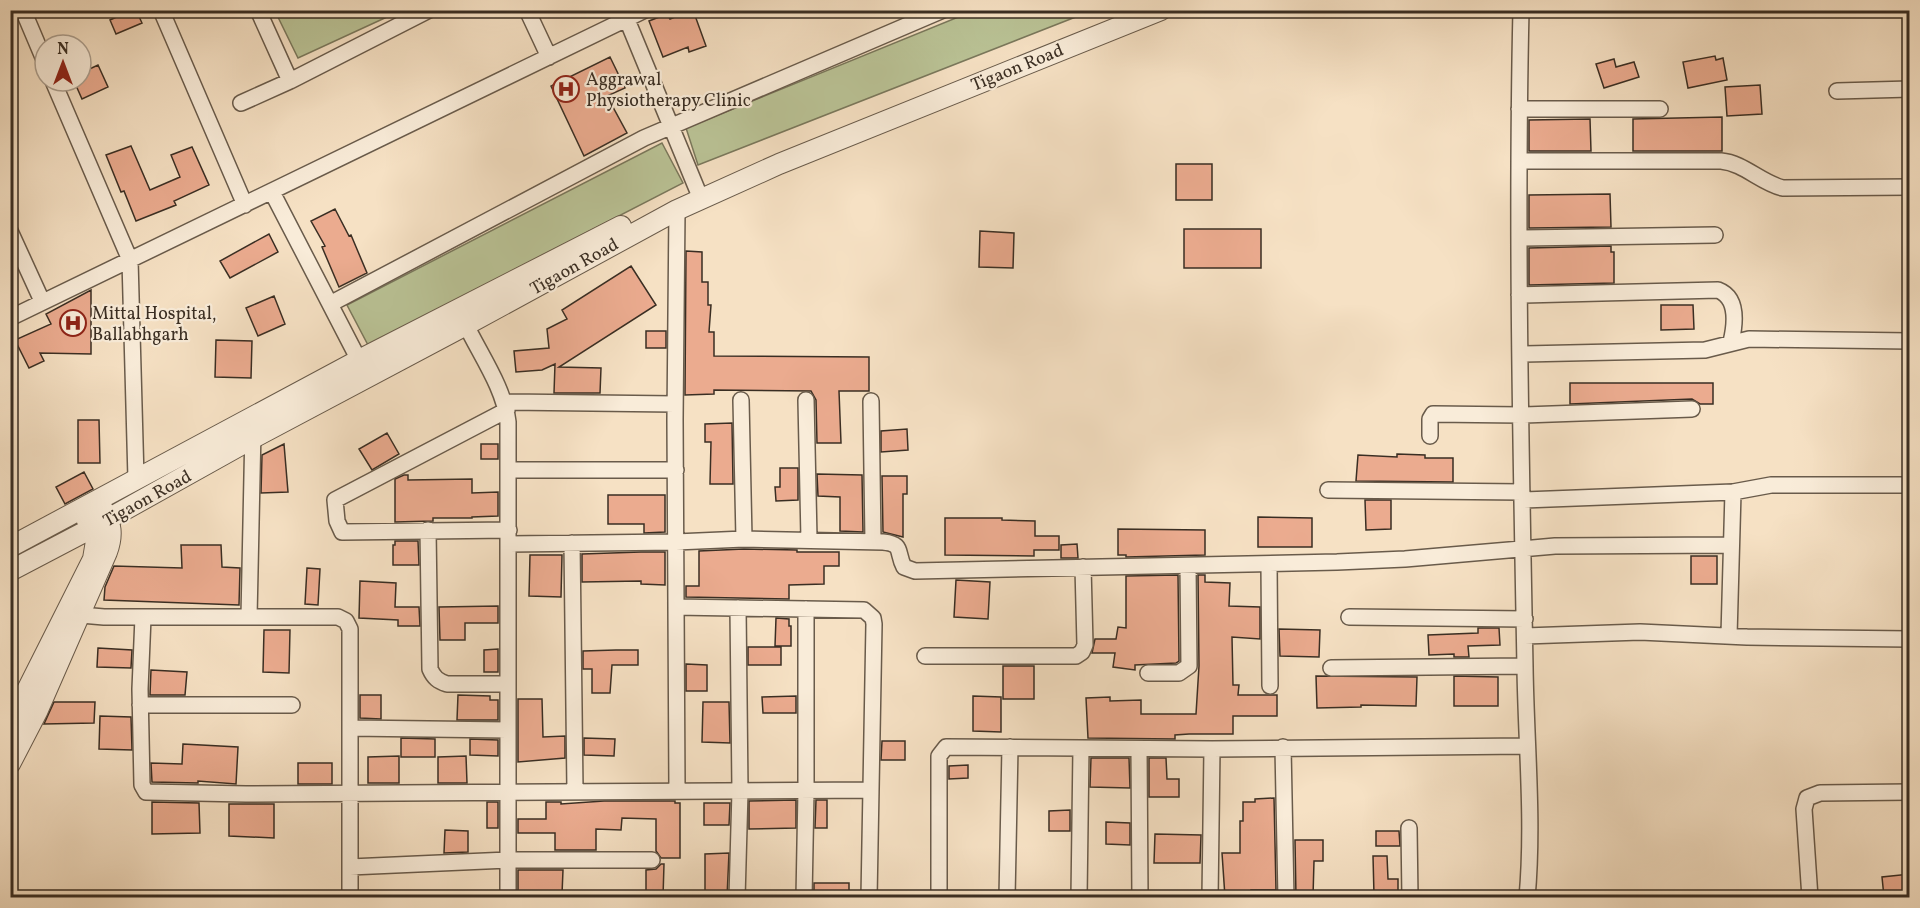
<svg xmlns="http://www.w3.org/2000/svg" width="1920" height="908" font-family="Vollkorn,serif">
<style>
.green{fill:#bac396;stroke:#7a785c;stroke-width:1.5}
.building{fill:#ebab8f;stroke:#3a2e23;stroke-width:1.5}
.lines{fill:none;stroke-linecap:round;stroke-linejoin:round}
.minor-casing{stroke:#695b4b;stroke-width:18}
.tertiary-casing{stroke:#695b4b;stroke-width:22}
.minor{stroke:#f9ecd9;stroke-width:15}
.tertiary{stroke:#f9ecd9;stroke-width:20}
.labels{text-anchor:middle;stroke-width:4.5;stroke-linejoin:round;paint-order:stroke}
.street-label{font-size:18px;fill:#3a2e23;stroke:#f9ecd9}
.poi-label{font-size:18px;fill:#3a2e23;stroke:#f9ecd9;text-anchor:start}
</style>
<rect width="100%" height="100%" fill="#f6e1c4"/>
<filter id="stains"><feTurbulence type="fractalNoise" baseFrequency=".00333" numOctaves="4"/><feColorMatrix values="0 0 0 0 .2 0 0 0 0 .09 0 0 0 0 .02 0 0 0 .5 -.17"/></filter>
<radialGradient id="worn" r=".72"><stop offset=".6" stop-color="#630" stop-opacity="0"/><stop offset="1" stop-color="#630" stop-opacity=".3"/></radialGradient>
<path class="green" d="M275,11H400L298,58Z
M973,11H1091L698,165L686,128Z
M662,143L683,183L368,345L347,305Z"/>
<path class="building" d="M132,10H136L142,23L116,34L110,20Z
M693,10L706,46L689,52L688,47L663,57L649,21L667,14L670,19Z
M1715,56L1716,60L1723,58L1727,80L1688,88L1683,62Z
M610,57L625,88L607,96L627,133L584,156L551,86Z
M1614,59L1616,67L1634,62L1639,77L1604,88L1596,64Z
M98,65L108,87L82,99L74,81H81V73Z
M1760,85L1762,114L1727,116L1725,87Z
M1722,117V151H1633V119Z
M1590,119L1591,151H1529V120Z
M131,146L150,190L180,177L171,155L192,147L209,185L174,201L176,205L136,221L124,191L121,192L106,155Z
M1176,164H1212V200H1176Z
M1610,194L1611,227L1529,228V195Z
M335,209L349,236L351,235L367,273L339,287L322,247L325,246L311,221Z
M1184,229H1261V268H1184Z
M980,231L1014,233L1013,268L979,267Z
M269,234L278,252L230,278L220,261Z
M1611,246V252H1614V283L1529,285V248Z
M686,251L702,252V282H708V305H711L709,332H714V356L869,357V391H839L841,443H817L816,400L811,391L714,390V394L685,395Z
M631,266L656,305L559,367L601,368L600,393H554L555,364L542,370L516,372L514,351L549,348L547,329L567,319L562,310Z
M91,290V354L40,353L44,361L29,368L15,340L51,324L46,314Z
M274,296L285,324L258,336L246,308Z
M1661,305H1693L1694,329L1661,330Z
M646,331H666V348H646Z
M216,340L252,341L251,378L215,377Z
M1570,383H1713V404H1700L1692,399L1570,404Z
M78,420H99L100,463H78Z
M732,423L733,484H710L711,442H705V424Z
M907,429L908,450L881,452V431Z
M387,433L399,454L372,470L359,449Z
M284,444L288,492L261,493L262,455Z
M481,444H498V459H481Z
M1397,454L1425,455V458H1453V482L1356,481L1358,455L1397,457Z
M780,468H798V500L776,501L775,487H780Z
M84,472L93,489L65,504L56,487Z
M817,474L862,475L863,532L840,531V497L818,496Z
M404,475H408V480L472,479V493L498,492V516L472,517V518H433V521L395,522V479Z
M882,476H907V494H903V537L883,532Z
M608,495H665V532L644,533V524H608Z
M1365,500H1391V529L1366,530Z
M1258,517L1312,518V547H1258Z
M945,518H1002V520L1035,521V536H1059V550H1034V556L945,555Z
M1118,529L1205,530V555L1126,557V555H1118Z
M395,541H418L419,565H393V545H395Z
M1077,544L1078,558H1061V545Z
M181,545H221L222,567L240,568L239,605L104,600L105,587L114,566L182,568Z
M744,549L797,550V552H839V566H824V584L789,585V599L686,597V586H699V551Z
M641,552H665V585L641,584V581L582,582V554Z
M530,555H562L561,597L529,596Z
M1691,556H1717V584H1691Z
M307,568L320,569L318,605L305,604Z
M1178,575L1179,661L1176,663L1135,665V670L1113,667L1115,653H1092L1095,639H1116L1118,627L1126,628V576Z
M1198,575H1205V582L1230,583L1229,606L1260,607V639L1232,637L1233,685H1239L1238,695H1277V716H1233V734H1189L1175,735V739L1088,738L1086,698L1110,697V701L1141,700V714H1196L1199,666Z
M956,580L990,582L988,619L954,617Z
M360,581L396,583L395,607H419L420,626H398V620L359,618Z
M498,606V623H465V640H440L439,607Z
M776,618L789,619V626H791V646H775Z
M1478,628H1499L1500,645L1468,646L1469,657H1454V654L1429,655L1428,635L1478,633Z
M1279,629L1320,630L1319,657L1280,656Z
M264,630H290L289,673L263,672Z
M748,647H781V665H748Z
M98,648L132,650L131,668L97,667Z
M498,649V672H484V650Z
M616,650H638V665H612L610,693H592V669H583V651Z
M686,664L707,665V691H686Z
M1003,666H1034V699H1003Z
M151,670L187,672L185,695H150Z
M1316,676L1417,677L1416,706L1361,705V707L1317,708Z
M1454,676L1498,677V706H1454Z
M360,695H381V719L360,718Z
M458,695L490,696V700H498V720H457Z
M796,696V713H763L762,697Z
M973,696L1001,697V732L973,731Z
M518,699H542L543,737L565,736V758L518,762Z
M54,702H95L94,723L44,724Z
M703,702H729L730,743L702,742Z
M100,716L131,717L132,750L99,749Z
M401,738L435,739V757H401Z
M584,738L615,739L614,756L584,755Z
M470,739L498,740V756L470,755Z
M882,741H905V760H881Z
M183,744L238,747L236,784L198,781V783L152,782L151,763L182,764Z
M399,756V783H368V757Z
M466,756L467,783H438V757Z
M1091,758H1129L1130,788L1090,787Z
M1149,758H1166L1167,779H1179V797H1149Z
M298,763H332V784H298Z
M968,765V778L949,779V766Z
M1274,798L1276,890H1251V897H1225L1222,853H1240V821H1243V802H1255V799Z
M796,800V828L749,829V801Z
M816,800H827V828H815Z
M604,801H675V803H680V858H661L656,851V819L622,818L621,830L596,829V850H555V833H518V819H546V802H561V804Z
M152,802L199,803L200,833L152,834Z
M487,802H498V828H487Z
M704,803H730L729,825H704Z
M229,804H274V838L229,836Z
M1070,810V831H1049V811Z
M1106,822L1130,823V845L1106,844Z
M445,830L468,831V852L444,853Z
M1376,831H1399L1400,846H1376Z
M1155,834L1201,835L1200,863H1154Z
M1295,840H1323V861H1314L1313,897H1296Z
M729,853L727,897H705V854Z
M1373,856H1387L1388,879H1398V894L1374,895Z
M661,864H664L663,897H649V894H646V870L656,869Z
M518,870H563L562,894H559V897H521L520,892H518Z
M1910,874V897H1884L1882,877Z
M814,883H849V897H814Z"/>
<g class="lines">
<defs>
<path id="minor" d="M23,10L45,62
M161,10L245,205
M258,10L290,81
M527,10L549,57
M623,10L701,199
M1521,10C1516,229 1521,448 1525,667C1526,744 1534,821 1527,898
M53,81L130,260L136,479
M1837,91L1910,89
M241,103L290,81L429,10
M1519,109H1660
M1519,161H1721C1744,163 1761,183 1783,188L1910,187
M272,192L363,368
M677,210L675,420L677,791
M10,231L42,301
M1519,238L1715,235
M1519,295L1718,290C1739,298 1735,325 1731,342
M330,304L644,138L943,10
M10,318L645,10
M466,325C481,356 504,388 508,422V898
M1520,354L1705,350L1749,339L1910,341
M741,400L744,539
M806,400L809,539
M871,401L873,541
M504,402L675,404
M507,410L335,500L337,521L342,532L509,530
M1430,436V419L1433,414L1521,415L1692,409
M509,470H676
M1328,490L1522,492
M1522,500L1733,492L1771,485H1910
M428,530L430,669C434,678 438,681 447,684H507
M572,543L575,791
M509,544L676,542L744,539L883,542C904,544 896,552 904,567L915,571L1337,562L1405,559L1555,546L1731,545
M1269,564L1270,686
M676,607L864,610L873,618L874,624L869,898
M81,615L104,617H338L346,621L350,629V898
M143,617L140,689L142,785L146,792L246,794L870,790
M249,617L253,429
M1349,617L1525,619
M1525,636L1640,632L1747,637L1910,639
M1729,636L1733,492
M925,656H1076L1082,652L1085,645L1083,567
M1331,668L1525,666
M1148,673H1179L1189,666L1188,566
M140,705H292
M350,728L507,730
M1283,747L1286,898
M1139,749L1140,898
M1409,828L1410,898
M350,867L508,860H652
M737,898L740,791L738,608
M804,898L806,791V609
M939,898V756L946,747L1212,749L1527,746
M1007,898L1010,747
M1079,898L1081,748
M1210,898L1212,749
M1810,898L1804,809L1807,798L1820,793L1910,792"/>
<path id="tertiary" d="M10,547L359,360L621,226
M10,571L92,528L255,437L466,325L677,210L779,164L1161,10
M10,724L93,559L96,541L86,518
M10,764L37,712L107,552C113,536 112,523 102,508"/>
</defs>
<use href="#minor" class="minor-casing"/>
<use href="#tertiary" class="tertiary-casing"/>
<use href="#minor" class="minor"/>
<use href="#tertiary" class="tertiary"/>
</g>
<defs>
<symbol id="hospital-ring" viewBox="-11 -11 22 22"><circle r="9.5" fill="#f9ecd9" stroke="#8f2418" stroke-width="1.5"/><path d="M-5-5h3v3.5h4V-5h3V5h-3V1.5h-4V5h-3Z" fill="#8f2418"/></symbol>
</defs>
<g fill-rule="evenodd">
<use href="#hospital-ring" x="551" y="74" width="30" height="30"/>
<use href="#hospital-ring" x="58" y="308" width="30" height="30"/>
</g>
<g class="labels">
<g class="street-label">
<text transform="translate(1017 67) rotate(-22)" y="6">Tigaon Road</text>
<text transform="translate(574 266) rotate(-29)" y="6">Tigaon Road</text>
<text transform="translate(147 498) rotate(-29)" y="6">Tigaon Road</text>
</g>
<g class="poi-label">
<text x="586" y="85">Aggrawal<tspan x="586" dy="21">Physiotherapy Clinic</tspan></text>
<text x="92" y="319">Mittal Hospital,<tspan x="92" dy="21">Ballabhgarh</tspan></text>
</g>
</g>
<rect width="1920" height="908" fill="none" stroke="#f6e1c4" stroke-width="36"/>
<rect x="12" y="12" width="1896" height="884" fill="none" stroke="#3a2e23" stroke-width="3"/>
<rect x="18" y="18" width="1884" height="872" fill="none" stroke="#3a2e23" stroke-width="1.5"/>
<g transform="translate(63 63)"><circle r="28" fill="#f9ecd9" stroke="#ada090" stroke-width="1.5"/>
<path d="M0-4.5L10 22L0 15L-10 22Z" fill="#8f2418"/>
<text y="-9" font-size="16" font-weight="bold" text-anchor="middle" fill="#3a2e23">N</text>
</g>
<rect width="100%" height="100%" filter="url(#stains)"/>
<rect width="100%" height="100%" fill="url(#worn)"/>
</svg>
